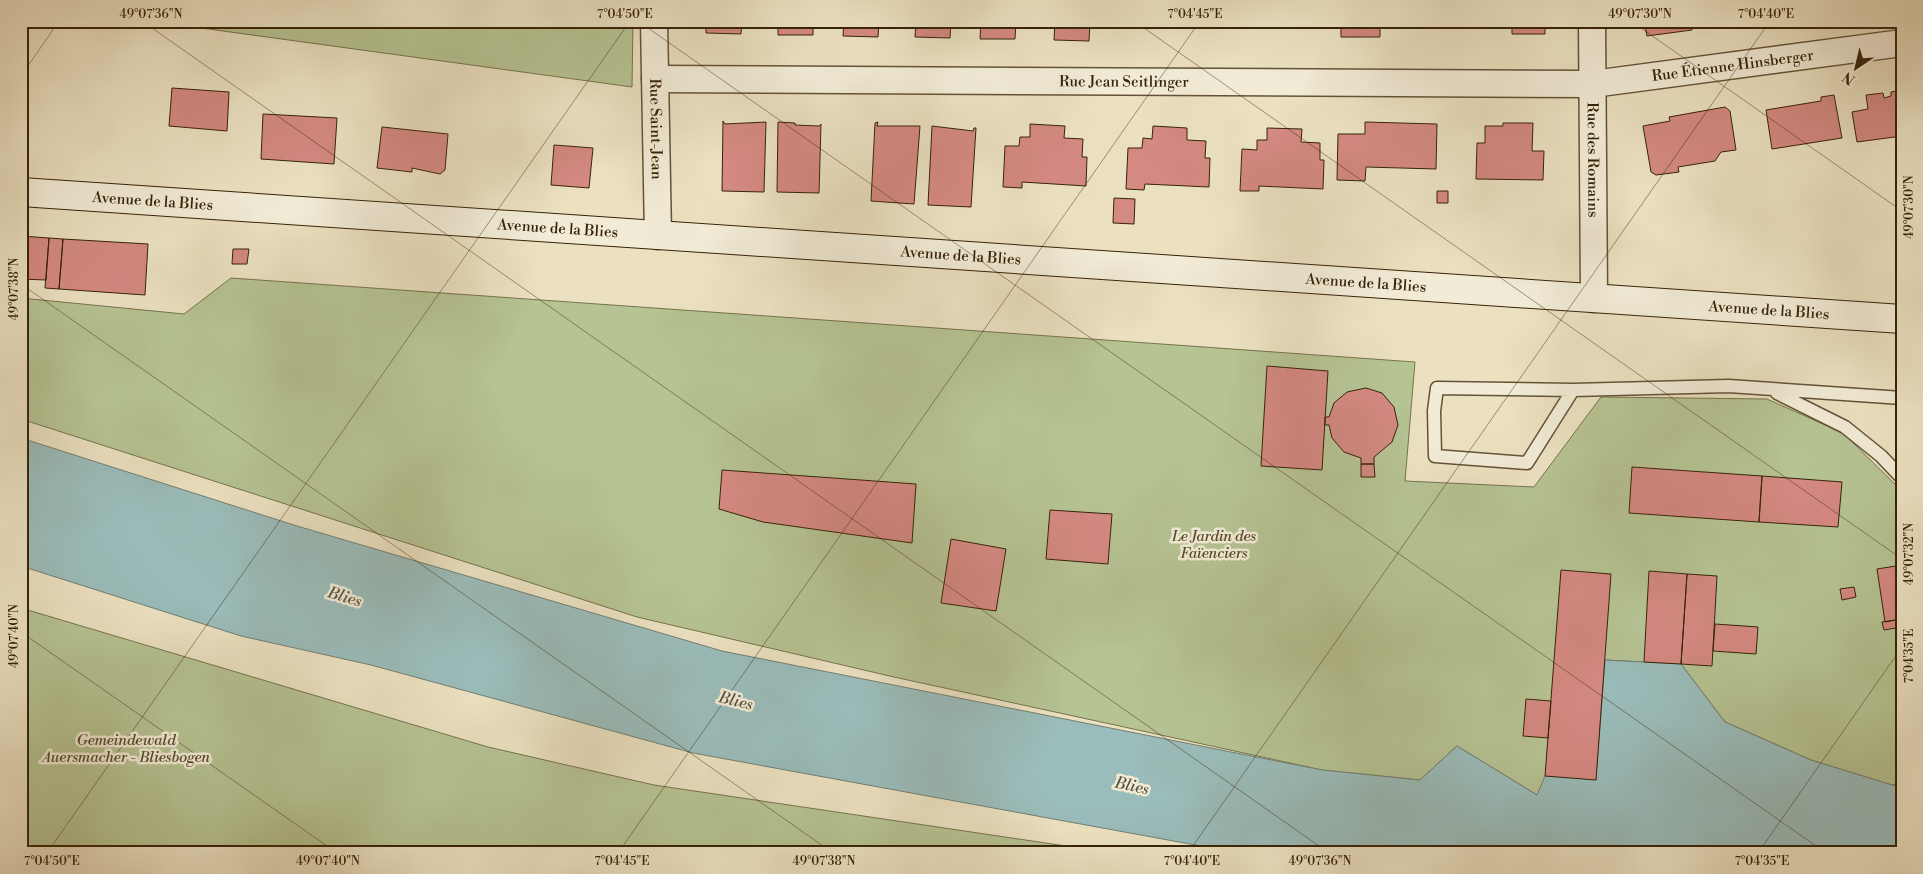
<svg xmlns="http://www.w3.org/2000/svg" width="1923" height="874" font-family="'Libre Bodoni',serif">
<style>
.green{fill:#b6c393;stroke:#76734d}
.water{fill:#9abcba;stroke:#727f72}
.building{fill:#d48982;stroke:#372307}
.lines{fill:none;stroke-linecap:round;stroke-linejoin:round}
.lane-casing{stroke:#645236;stroke-width:15}
.street-casing{stroke:#645236;stroke-width:29}
.secondary-casing{stroke:#372307;stroke-width:30}
.lane{stroke:#f2ecd7;stroke-width:12}
.street{stroke:#f2ecd7;stroke-width:26}
.secondary{stroke:#f2ecd7;stroke-width:28}
.ticks{fill:none;stroke:#372307;stroke-width:1;stroke-opacity:0.45}
.labels{text-anchor:middle;stroke-width:5;stroke-linejoin:round;paint-order:stroke}
.street-label{font-size:15px;fill:#372307;stroke:#f2ecd7}
.park-label{font-size:15px;font-style:italic;fill:#574b2a;stroke:#f2ecd7}
.water-label{font-size:16px;font-style:italic;fill:#55513d;stroke:#f2ecd7}
.neatline{fill:none;stroke:#372307;stroke-width:2}
.ticks-label{font-size:12px;text-anchor:middle;fill:#372307}
</style>
<rect width="100%" height="100%" fill="#ebe1c1"/>
<filter id="stains"><feTurbulence type="fractalNoise" baseFrequency=".004" numOctaves="4"/><feColorMatrix values="0 0 0 0 .2 0 0 0 0 .09 0 0 0 0 .02 0 0 0 .5 -.17"/></filter>
<radialGradient id="worn" r=".72"><stop offset=".6" stop-color="#630" stop-opacity="0"/><stop offset="1" stop-color="#630" stop-opacity=".3"/></radialGradient>
<path class="green" d="M150,21H633L632,87Z
M231,278L1415,362L1405,481L1534,487L1601,397L1767,399L1843,433L1902,491V784L1891,785L1811,760L1725,722L1681,664L1605,660L1596,780L1537,795L1457,746L1420,780L1322,770L894,677L637,617L21,419V298L184,314Z
M21,608L488,747L654,785L1113,853H21Z"/>
<path class="water" d="M21,438L297,526L722,651L1322,770L1420,780L1457,746L1537,795L1545,776L1596,779L1605,660L1681,664L1725,722L1811,760L1902,788V853H1239L693,753L371,665L241,636L21,566Z"/>
<path class="building" d="M706,21H742L741,34L706,33Z
M778,21H813V35H778Z
M844,21H879L878,37L843,36Z
M916,21H951L950,38L915,37Z
M981,21H1016L1015,39H980Z
M1055,21H1090L1089,41L1054,40Z
M1341,21H1380V37H1341Z
M1464,21H1545V34H1512V22H1490V28L1464,27Z
M1644,21H1691L1692,30L1647,36Z
M172,88L229,92L227,131L169,126Z
M1902,90V136L1857,142L1852,112L1868,109L1866,95L1883,93L1884,98L1891,96V92Z
M1834,95L1842,138L1772,149L1766,110L1821,101V97Z
M1725,107L1730,111L1736,150L1721,152L1715,161L1678,167L1679,172L1656,175L1651,172L1643,126L1670,121L1669,117Z
M263,114L337,118L334,164L261,159Z
M723,121L725,124L766,122L764,192L722,191Z
M778,122L795,123V125L819,126L821,124L819,193L777,192Z
M878,122L877,126H920L914,204L871,201L875,123Z
M1365,122L1437,124L1436,169L1366,167L1365,181L1337,180L1338,134H1365Z
M1503,123H1533L1532,151H1544L1543,180L1476,179L1477,143H1485V126H1503Z
M1030,124L1065,126L1064,138L1083,139L1082,157H1087L1086,186L1022,182V188L1003,187L1005,146H1019L1020,137H1030Z
M932,126L973,131L974,128H976L971,207L928,205Z
M1153,126L1187,128V140L1206,141L1205,158H1210L1209,187L1145,184L1144,190L1126,189L1128,148H1142L1143,138L1152,139Z
M382,127L448,134L445,170L440,174L412,168V172L377,168Z
M1267,128L1302,129L1301,142L1320,143V160H1324L1323,189L1259,186V191H1240L1242,149L1257,150V140H1267Z
M554,145L593,148L589,188L551,185Z
M1437,191H1448V203H1437Z
M1114,198L1135,199L1134,224L1113,223Z
M21,236L49,238L46,280L21,279Z
M49,238L63,239L59,289L45,288Z
M63,239L148,244L145,295L59,289Z
M233,249H249L247,264H232Z
M1267,366L1328,371L1322,470L1261,466Z
M1366,388L1382,393L1394,407L1398,425L1392,442L1374,457V464H1361V458L1344,452L1332,438L1329,425H1325V417H1329L1334,403L1347,392Z
M1361,464H1374L1375,477H1361Z
M1632,467L1762,476L1759,522L1629,513Z
M722,470L916,484L912,543L763,522L719,509Z
M1762,476L1842,482L1838,527L1759,522Z
M1050,510L1112,514L1108,564L1046,559Z
M951,539L1006,549L996,611L941,603Z
M1902,565V619L1885,622L1877,569Z
M1561,570L1611,574L1596,780L1545,776Z
M1649,571L1687,574L1681,664L1644,662Z
M1687,574L1717,576L1712,666L1681,664Z
M1854,587L1856,597L1842,600L1840,589Z
M1902,619V627L1884,630L1882,622Z
M1715,624L1758,627L1756,654L1713,651Z
M1526,699L1551,701L1548,738L1523,736Z"/>
<g class="lines">
<defs>
<path id="lane" d="M1573,390L1527,463L1435,456L1434,411L1437,388L1573,390L1729,386L1902,398
M1777,393L1845,427L1881,456L1902,478"/>
<g id="street">
<path id="s1" d="M654,21L658,236"/>
<path id="s2" d="M1592,21L1594,299"/>
<path id="s3" d="M655,79L1593,84L1902,43"/>
</g>
<g id="secondary">
<path id="s4" d="M21,192L1902,319"/>
</g>
</defs>
<use href="#lane" class="lane-casing"/>
<use href="#street" class="street-casing"/>
<use href="#secondary" class="secondary-casing"/>
<use href="#lane" class="lane"/>
<use href="#street" class="street"/>
<use href="#secondary" class="secondary"/>
</g>
<path class="ticks" d="M142,21L1329,853M638,21L1826,853M1134,21L1902,559M1631,21L1902,211M21,76L59,21M21,284L833,853M21,632L337,853M47,853L630,21M618,853L1200,21M1188,853L1770,21M1758,853L1902,647"/>
<g class="labels">
<g class="street-label">
<text dy="5" stroke="none"><textPath href="#s3" startOffset="1079">Rue Étienne Hinsberger</textPath></text>
<text dy="5" stroke="none"><textPath href="#s3" startOffset="469">Rue Jean Seitlinger</textPath></text>
<text dy="5" stroke="none"><textPath href="#s1" startOffset="108">Rue Saint-Jean</textPath></text>
<text dy="5" stroke="none"><textPath href="#s2" startOffset="139">Rue des Romains</textPath></text>
<text dy="5" stroke="none"><textPath href="#s4" startOffset="132">Avenue de la Blies</textPath></text>
<text dy="5" stroke="none"><textPath href="#s4" startOffset="538">Avenue de la Blies</textPath></text>
<text dy="5" stroke="none"><textPath href="#s4" startOffset="942">Avenue de la Blies</textPath></text>
<text dy="5" stroke="none"><textPath href="#s4" startOffset="1348">Avenue de la Blies</textPath></text>
<text dy="5" stroke="none"><textPath href="#s4" startOffset="1752">Avenue de la Blies</textPath></text>
</g>
<g class="park-label">
<text x="1214" y="541">Le Jardin des<tspan x="1214" dy="17">Faïenciers</tspan></text>
<text x="126" y="745">Gemeindewald<tspan x="126" dy="17">Auersmacher - Bliesbogen</tspan></text>
</g>
<g class="water-label">
<text transform="translate(345 596) rotate(17)" y="6">Blies</text>
<text transform="translate(736 700) rotate(14)" y="6">Blies</text>
<text transform="translate(1132 785) rotate(12)" y="6">Blies</text>
</g>
</g>
<rect width="1923" height="874" fill="none" stroke="#ebe1c1" stroke-width="55"/>
<g transform="translate(1856 68) rotate(215)" stroke="#f2ecd7" stroke-width="4" paint-order="stroke">
<path d="M0-4L9 19L0 12L-9 19Z" fill="#372307"/>
<text y="-8" font-size="14" font-weight="bold" text-anchor="middle" fill="#372307">N</text>
</g>
<rect x="28" y="28" width="1868" height="818" class="neatline"/>
<g class="ticks-label">
<text x="151" y="18">49°07'36"N</text>
<text x="625" y="18">7°04'50"E</text>
<text x="1195" y="18">7°04'45"E</text>
<text x="1640" y="18">49°07'30"N</text>
<text x="1766" y="18">7°04'40"E</text>
<text transform="translate(1909 207) rotate(-90)" y="4">49°07'30"N</text>
<text transform="translate(14 289) rotate(-90)" y="4">49°07'38"N</text>
<text transform="translate(1909 554) rotate(-90)" y="4">49°07'32"N</text>
<text transform="translate(14 636) rotate(-90)" y="4">49°07'40"N</text>
<text transform="translate(1909 656) rotate(-90)" y="4">7°04'35"E</text>
<text x="52" y="865">7°04'50"E</text>
<text x="328" y="865">49°07'40"N</text>
<text x="622" y="865">7°04'45"E</text>
<text x="824" y="865">49°07'38"N</text>
<text x="1192" y="865">7°04'40"E</text>
<text x="1320" y="865">49°07'36"N</text>
<text x="1762" y="865">7°04'35"E</text>
</g>
<rect width="100%" height="100%" filter="url(#stains)"/>
<rect width="100%" height="100%" fill="url(#worn)"/>
</svg>
